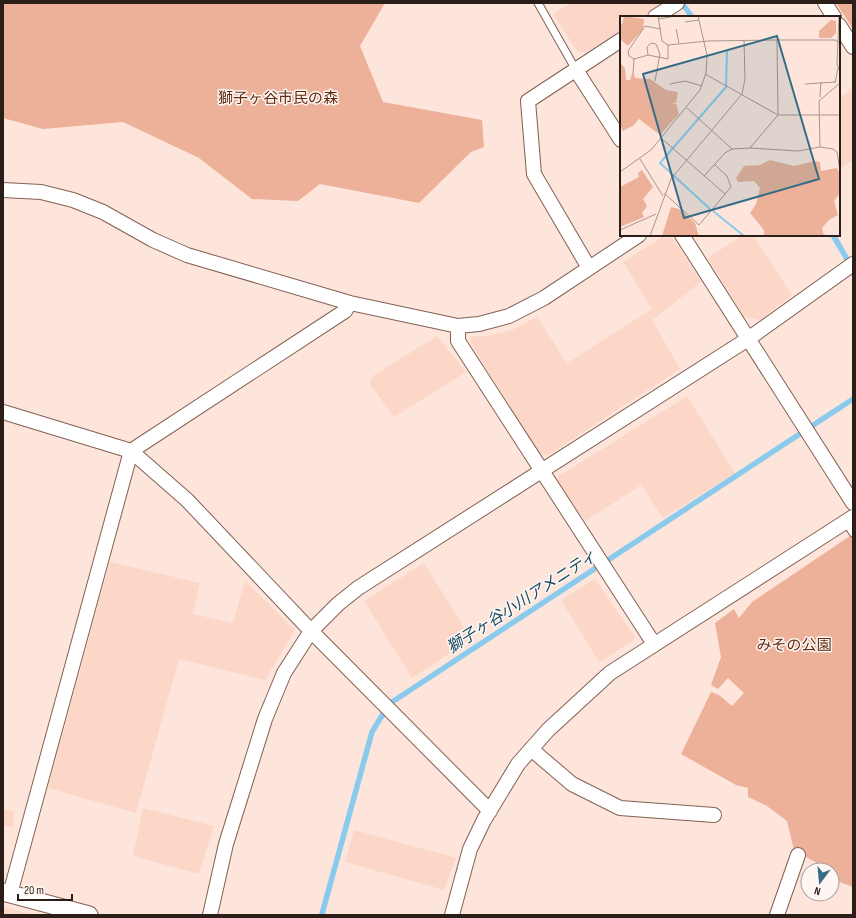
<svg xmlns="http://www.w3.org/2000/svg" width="856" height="918" font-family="'Sofia Sans Condensed','Noto Sans JP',sans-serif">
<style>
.built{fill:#fcd6c7}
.green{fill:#ecb198}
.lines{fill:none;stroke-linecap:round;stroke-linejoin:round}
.stream{stroke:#8acaec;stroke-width:5.5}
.service-casing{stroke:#826153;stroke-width:9}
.minor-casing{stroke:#826153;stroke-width:16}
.tertiary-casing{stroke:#826153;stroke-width:19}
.service{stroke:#fff;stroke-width:7}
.minor{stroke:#fff;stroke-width:14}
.tertiary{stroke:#fff;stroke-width:17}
.labels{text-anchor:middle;stroke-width:3;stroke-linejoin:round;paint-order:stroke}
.park-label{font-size:15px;fill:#632c11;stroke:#fef6f3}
.water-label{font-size:16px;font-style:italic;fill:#194c64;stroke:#fef6f3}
.inset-river{fill:none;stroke:#8acaec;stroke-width:2}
.inset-road{fill:none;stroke:#a9958d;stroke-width:1}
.view{fill:#366c87;fill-opacity:0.15;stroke:#366c87;stroke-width:2}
.inset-edge{fill:none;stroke:#2b1d17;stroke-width:2}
</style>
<rect width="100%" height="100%" fill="#fde5db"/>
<path class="built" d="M571,3H664L642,17H621V30L585,53L577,51L553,14Z
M853,89V160L839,169V98Z
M743,235H753L792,295L760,320L744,317L708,258Z
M663,237L673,239L701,282L652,320L680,369L548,455L540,454L470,342L472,336L480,337L510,331L537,317L567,363L652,309L623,262Z
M437,336L466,372L394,417L370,384L373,376Z
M687,396L735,473L663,518L641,485L586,521L557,482L559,476Z
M110,562L200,583L193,614L233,623L245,581L295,630L265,680L179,659L136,813L48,788Z
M424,563L471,639L412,678L364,601Z
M595,579L635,637L633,641L599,662L561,600Z
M143,808L214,826L199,874L133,856Z
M3,809L14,811L13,827L3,825Z
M354,830L456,858L444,890L345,862Z
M3,907L33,915H3Z"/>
<path class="green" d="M3,3H385L360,46L383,102L482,120L484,147L471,152L419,203L320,184L298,201L252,199L199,158L123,122L43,129L3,118Z
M836,3H853V29Z
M853,534V887L832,879V870H829L794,850L787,821L767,806L748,797V788L736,785L681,754L711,692L719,695L732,706L744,693L728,678L718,689L711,685L721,657L715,623L734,609L739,618L752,602Z"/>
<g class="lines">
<path class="stream" d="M682,3L692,17
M833,235L851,266
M322,914L372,732L389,704L853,399"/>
<defs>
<path id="service" d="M538,3L576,70
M846,522L853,533"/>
<path id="minor" d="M825,3L834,17
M655,17L677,3
M839,25L853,47
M576,70L621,140
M3,190L41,192L73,200L103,212L153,240L187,255L350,303L458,326L479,324L509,316L544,298L639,235
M682,235L853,503
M589,268L534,174L528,101L621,40
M458,326V341L654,644
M3,412L131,451L187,500L311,631L490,811
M531,749L572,784L620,808L714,815
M10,894L131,451L345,311L350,303
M210,915L226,844L265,719L284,673L311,631L338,604L358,588L748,339L853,264
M452,915L470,849L484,820L518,764L548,730L610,673L853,517
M777,915L798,855"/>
<path id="tertiary" d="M3,892L89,915"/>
</defs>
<use href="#service" class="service-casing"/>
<use href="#minor" class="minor-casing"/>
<use href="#tertiary" class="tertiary-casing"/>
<use href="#service" class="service"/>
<use href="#minor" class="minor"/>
<use href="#tertiary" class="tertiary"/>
</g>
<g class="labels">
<g class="park-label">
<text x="278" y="103">獅子ヶ谷市民の森</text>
<text x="794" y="650">みその公園</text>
</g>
<g class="water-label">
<text transform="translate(521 601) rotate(-33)" y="6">獅子ヶ谷小川アメニティ</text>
</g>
</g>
<g transform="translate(620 16)">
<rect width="220" height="220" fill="#fde5db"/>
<path d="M4,0L24,3L23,13L8,30L0,23V8L2,9ZM211,4L216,5V17L211,22H199V15ZM0,47L5,52L6,64H10L12,58H14L15,62L30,63L46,74L58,76L56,87L51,88H56L59,98L40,119L19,103L22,99L14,109L3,115L0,110ZM150,144L174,150L195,145L200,146L201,155L217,152L220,158V177L214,185L218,199L209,204L202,212L204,220H144V214L130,197L136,188L140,172L134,165L118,166L116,162L124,150L140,149ZM22,154L33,171L23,183L27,190L22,197L24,201L0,211V171L19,161L18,157ZM51,191L59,193L75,207L79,220H42Z" fill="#ecb198"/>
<path class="inset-river" d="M90,193L40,147L106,71L107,35M93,195L124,220"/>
<path class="inset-road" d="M38,0L42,25L48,29L88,25L157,24H215L220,27M219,0L217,48L220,56M38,3L51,1M65,6L79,4M41,13L25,10L8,35L9,40L14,43L28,39L48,43V29M56,13L59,27M28,39L27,31L31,27L36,28L40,38L35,65M13,58L14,43M85,58L158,99H220M215,67L218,52M50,68L65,65L82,70M185,68L215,66M200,81L201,66M67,92L112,133M41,122L105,178M200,131L199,85L220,67M130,132L158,99L157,24M20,143L43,180M0,156L31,134L80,74L86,57L87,39L78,0M84,160L105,137L112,133L130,132L178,135L200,131L213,133L217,136L220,154M44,177L79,209L111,171L107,160L94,148M0,214L36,198M30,220L51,163L122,78L125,63L124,24"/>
<path class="view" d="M157,20L199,163L64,202L23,58Z"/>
<rect width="220" height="220" class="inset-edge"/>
</g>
<rect width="856" height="918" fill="none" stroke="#2b1d17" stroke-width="8"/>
<g transform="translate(820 882) rotate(196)"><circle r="19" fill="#fef6f3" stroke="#aa9f9b"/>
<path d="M0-3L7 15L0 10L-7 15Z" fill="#366c87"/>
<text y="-6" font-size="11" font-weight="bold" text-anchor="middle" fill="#2b1d17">N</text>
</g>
<path d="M18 894v6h54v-6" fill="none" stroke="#2b1d17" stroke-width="2"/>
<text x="24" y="894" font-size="12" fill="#2b1d17" stroke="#fef6f3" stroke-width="3" paint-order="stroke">20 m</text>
</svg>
